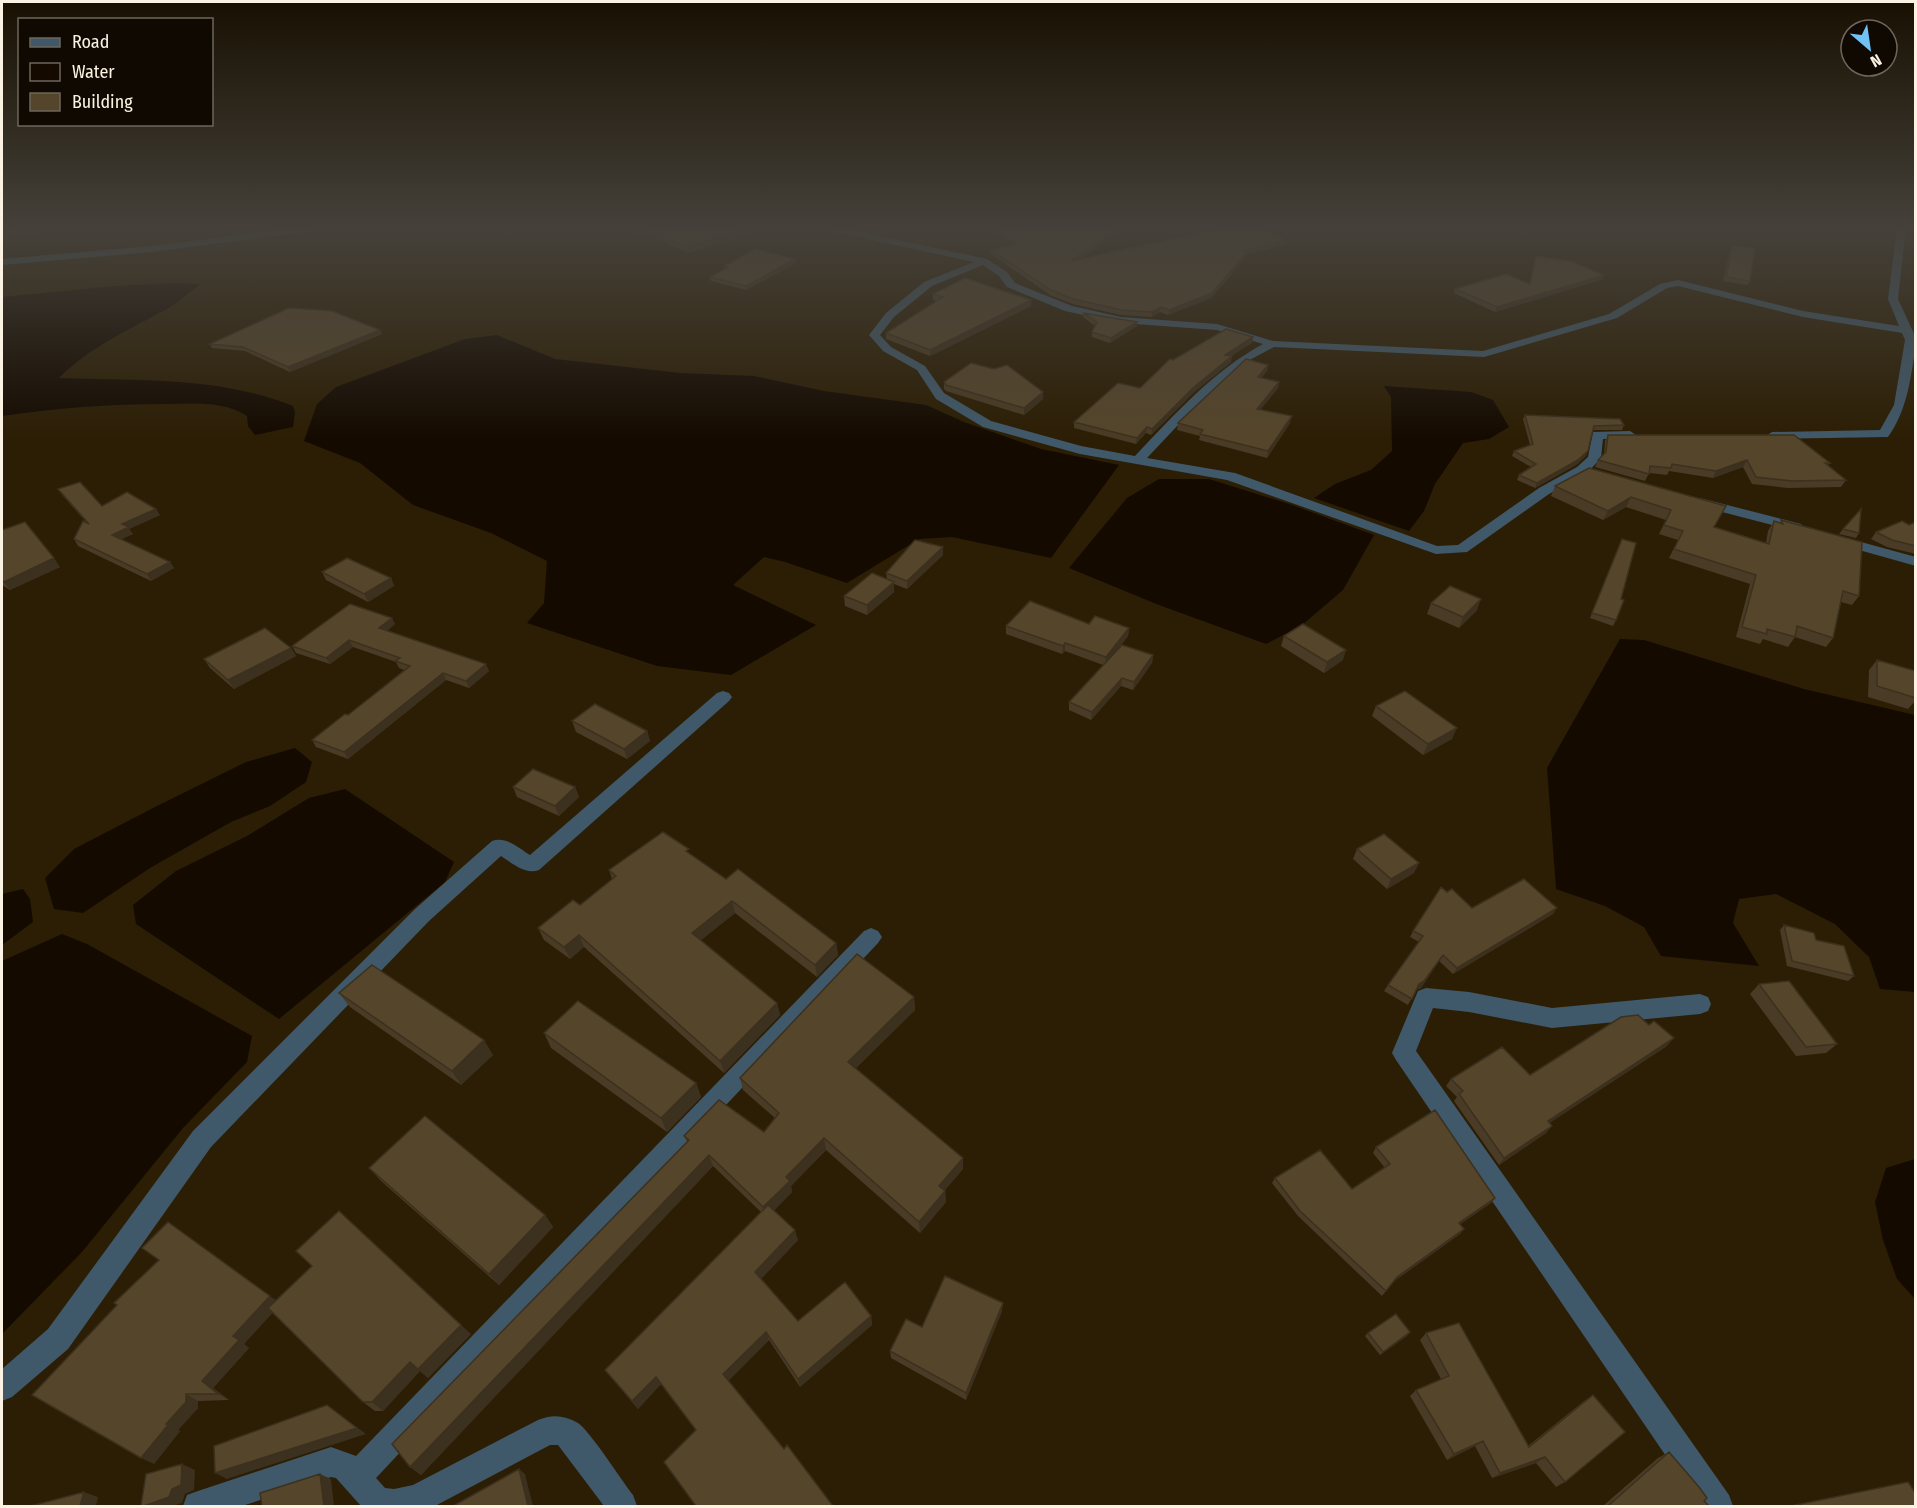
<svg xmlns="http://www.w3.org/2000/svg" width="1917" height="1508" font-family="'Fira Sans Condensed',sans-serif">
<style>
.water{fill:#140a00}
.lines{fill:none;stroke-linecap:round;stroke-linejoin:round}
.minor{fill:#40596a;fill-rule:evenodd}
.wall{fill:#493b25}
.shaded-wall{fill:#3c301e}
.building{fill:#55452b;stroke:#3c301e;stroke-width:1.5}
</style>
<rect width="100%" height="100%" fill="#2c1e04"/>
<path class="water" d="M173,283L200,284C190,292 180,301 170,307C133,328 89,347 59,378C139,381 217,376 293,406L295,412L293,427L255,435L248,426L247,416C222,400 191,404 162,404C107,404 57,408 2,416V297L114,286Z
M497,335L555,359L680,373L754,376L824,391L926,405L964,422L1041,449L1119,465L1051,558L952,537L919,539L847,583L785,562L764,557L733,585L816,625L731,675L657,666L527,623L544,603L547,561L491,533L413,505L360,463L304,441L317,404L336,387L465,339Z
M1384,386L1471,392L1493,400L1509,427L1489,439L1463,443L1435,484L1424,511L1409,531L1314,498L1335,484L1371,470L1392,451L1391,397Z
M1159,479H1209L1292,505L1374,535L1343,590L1302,625L1266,644L1159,605L1069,568L1127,498Z
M1620,639L1644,640L1804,689L1915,715V992L1880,989L1869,957L1835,924L1776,894L1739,899L1733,923L1759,966L1661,956L1644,927L1605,906L1556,889L1547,768Z
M295,748L312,762L306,782L270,806L231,822L150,868L83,913L54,909L45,878L74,849L155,807L246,762Z
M345,789L454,862L445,882L279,1019L136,924L133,905L176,871L247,836L309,798Z
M23,889L30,899L33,922L2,945V894Z
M62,934L87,944L252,1036L247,1062L183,1128L82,1252L2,1334V961Z
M1915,1159H1916L1915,1299L1897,1279L1883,1240L1875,1202L1886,1168Z"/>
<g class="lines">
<path class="minor" d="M293,228H317L312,231L152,252L2,265V259L152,246Z
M827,228H842L987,259L1007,272L1015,283L1072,306L1121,317L1217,324L1273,341L1483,351L1609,314L1660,284L1678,280L1803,311L1899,326L1888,299L1897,228H1906L1898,299L1916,338V346C1910,379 1908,409 1888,437L1768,439L1766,436L1772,432L1880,430L1894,405L1905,340L1902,333L1803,317L1678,286L1667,288L1617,318L1484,357L1274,347L1244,363L1179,424L1147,458L1235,473L1437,546L1458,545L1539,488L1577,467L1588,457L1593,432L1630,431L1636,435L1630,439H1603L1601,458L1587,473L1549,494L1467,552L1436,554L1227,480L1080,454L983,427L936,399L917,370L883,351L869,335L886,313L924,282L974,262L831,231ZM983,265L999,276L1007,287L1065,311L1121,323L1217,330L1263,344C1213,371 1174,415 1135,456L1081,446L991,421L944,393L925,366L891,347L880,335L894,317L932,286Z
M1700,498L1801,524L1803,527L1796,531L1695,505L1693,502L1695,499Z
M1839,536L1916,557V566L1834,543L1832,540Z
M723,691L729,693L732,697L729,701L539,870C525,875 512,863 501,856L429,921L211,1147L68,1349L12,1397L2,1401V1369L48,1329L193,1131L415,909L492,841C506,836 519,848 530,855L717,693Z
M871,928L878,931L882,937L878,943L376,1478L385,1488L394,1489L413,1485L538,1420C552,1414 564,1415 578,1423C590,1431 622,1481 633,1495L637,1506H604L558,1445H550L435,1506H361L336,1478L331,1477L242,1506H183L187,1495L198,1491L331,1447L356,1456L864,931Z
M1426,988L1469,992L1552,1008L1700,994L1708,997L1711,1004L1708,1011L1700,1014L1552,1028L1469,1012L1433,1008L1416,1051L1729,1495L1733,1506H1700L1396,1060L1392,1053L1415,998L1418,991Z"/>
</g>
<path class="wall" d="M625,228H767L688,253L642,232L638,234Z
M994,228L1121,230L1080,259L1287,244L1246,255V257L1211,298L1168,315L1160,312L1152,317L1121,315L1073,304L1050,295L991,254V250L1017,245L994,232Z
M1732,246L1750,281L1747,285L1723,281L1730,250Z
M1536,256L1603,279L1495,312L1454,293L1455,289L1530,284Z
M795,259L796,263L746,290L711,281L710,277L724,269V266Z
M933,294L1031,306L930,356L886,339V333L937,301L933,300Z
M1083,313L1137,322V326L1110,343L1092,337V332L1095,326L1083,317Z
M382,334L290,372L245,351L212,348L210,344Z
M1253,337L1252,343L1231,356V362L1193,393L1151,435L1146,433L1136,444L1074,428V422L1140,388L1173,360Z
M1268,365L1267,371L1261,378L1279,382L1278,388L1260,410L1290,423L1267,458L1199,440L1200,436L1177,430L1178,423Z
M944,382L1043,399L1024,415L946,391L944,389Z
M1525,415L1624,425L1622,430H1593L1586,456L1576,465L1535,488L1517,480L1519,475L1531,467L1512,456L1514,451L1530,445L1523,419Z
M1608,435L1830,463L1828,465L1846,480L1841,487L1788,488L1752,484L1743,467L1713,478L1669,471L1667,475L1649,473L1645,481L1595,467L1598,460L1604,455L1605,441Z
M1589,468L1714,527L1766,543L1768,531L1774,521L1780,523L1781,520L1859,596L1852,605L1841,602L1833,638L1826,647L1795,637L1788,647L1763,639L1760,644L1736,637L1750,584L1669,558L1678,540L1659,534L1666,520L1626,507L1603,520L1551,496L1555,486Z
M58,489L102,506L160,515L129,529L133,534L121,539L170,562L174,568L151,581L78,546L74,539L87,523L63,496Z
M1916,522V554L1887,547L1871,539L1876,532L1909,525Z
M1843,529L1859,533L1856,538L1839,534Z
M2,530L60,567L10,590L2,585Z
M1622,539L1616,620L1613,626L1590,618Z
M943,555L907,589L894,584V592L867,615L845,606L844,596L887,579L886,573Z
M322,572L391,578L394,586L368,602L326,580Z
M1431,603L1477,610L1459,628L1427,614Z
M395,624L387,631L489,671L469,688L446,680L348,759L316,747L312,740L348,715L404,670L399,668L396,662L353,647L330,664L296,653L292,646Z
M1089,624L1129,628L1128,636L1118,649L1153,655L1152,663L1133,690L1121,686L1091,720L1069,710V702L1103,665L1065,651L1062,654L1006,634V626Z
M1284,636L1343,660L1324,673L1281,646Z
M291,648L296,656L234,689L210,668L204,659Z
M1877,660L1916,671V700L1908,709L1868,697L1869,670Z
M1376,706L1452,739L1423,755L1372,716Z
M572,721L647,731L650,741L627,759L576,732Z
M513,787H575L579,797L559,816L517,797Z
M1357,849L1414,873L1387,889L1353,859Z
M691,855L726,879L836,943L838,955L817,977L735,913L701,940L777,1003L780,1015L724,1073L584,947L570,959L544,940L538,928L580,905L612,879L609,870Z
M1447,892L1472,908L1553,914L1453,974L1439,961L1421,988L1416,990L1408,1005L1384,991L1388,985L1419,942L1410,937L1413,931Z
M1784,925L1816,940L1854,976L1848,981L1787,966L1780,930Z
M1759,984L1837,1044L1826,1053L1796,1056L1750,994Z
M339,993L493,1055L461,1085L350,1007Z
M914,997L915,1010L856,1068L963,1158V1169L945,1190L946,1202L920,1233L826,1150L791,1186L792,1192L774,1210L798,1240L761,1279L798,1321L871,1316L872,1325L800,1387L769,1340L728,1381L784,1449L833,1506L696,1430L661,1384L638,1409L605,1370L761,1212L713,1166L421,1475L410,1467L687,1142L684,1136L764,1132L775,1118L743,1090L740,1078Z
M544,1033L696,1083L701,1097L667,1132L551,1048Z
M1667,1046L1549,1123L1552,1126L1546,1133L1499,1165L1454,1101L1457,1097L1446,1086L1451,1079L1530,1075Z
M1376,1147L1495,1198L1491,1203L1460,1224L1464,1229L1460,1234L1393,1282L1382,1296L1298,1216L1272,1183L1275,1178L1352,1189L1385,1168L1373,1153Z
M369,1168L545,1215L553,1227L499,1285L381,1181Z
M159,1260L276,1300L471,1334L428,1378L420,1371L383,1411H375L363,1402L273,1312L244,1344L249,1348L213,1388L229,1400L198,1401V1408L178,1430L180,1431L154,1464Z
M1002,1311L966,1400L891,1358L890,1351Z
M1410,1332L1407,1336L1380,1355L1365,1336L1368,1333Z
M1426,1333L1528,1446L1584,1401L1593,1395L1565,1482L1556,1487L1536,1463L1492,1478L1475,1446L1447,1460L1410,1396L1416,1390L1441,1379L1420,1340Z
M1669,1452L1709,1506H1603L1658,1458Z"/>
<path class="shaded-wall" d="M42,228H56L50,229L49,232L2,239V233Z
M637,228H642V232L638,234Z
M747,228H767L688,253L687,247Z
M1118,228H1121V230L1071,265V261Z
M1287,240V244L1246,255V257L1211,298L1168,315L1169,310L1243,251Z
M795,259L796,263L746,290V286Z
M1604,275L1603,279L1495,312L1497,307Z
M1031,300V306L930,356V350Z
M1161,307L1160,312L1152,317V312Z
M1137,322V326L1110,343L1111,338Z
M380,330L382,334L290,372L288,367Z
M1253,337L1252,343L1224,360L1225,355Z
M1232,356L1231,362L1193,393L1151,435L1152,429L1194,387Z
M1268,365L1267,371L1256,383L1258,377Z
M1279,382L1278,388L1256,415L1257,409Z
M1043,392V399L1024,415V408Z
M1292,416L1290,423L1267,458L1268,451Z
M1147,427L1146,433L1136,444L1137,438Z
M1588,451L1586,456L1576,465L1535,488L1537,483Z
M1747,460L1743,467L1713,478L1716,471Z
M1631,497L1626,507L1603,520L1608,511Z
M156,509L160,515L129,529L133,534L116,542L112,535L122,524Z
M943,547V555L907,589V581Z
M54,558L60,567L10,590L4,582Z
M170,562L174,568L151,581L147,574Z
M391,578L394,586L368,602L364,594Z
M894,582V592L867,615V605Z
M1481,599L1477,610L1459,628L1463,617Z
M392,618L395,624L382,635L379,628Z
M1129,628L1128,636L1105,665L1106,657Z
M349,640L353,647L330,664L326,658Z
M1065,643V651L1062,654L1063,646Z
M291,648L296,656L234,689L228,680Z
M1346,650L1343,660L1324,673L1327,662Z
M1153,655L1152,663L1133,690L1134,682Z
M486,664L489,671L469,688L466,681Z
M443,673L446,680L348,759L344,752Z
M1122,678L1121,686L1091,720L1092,712Z
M1457,728L1452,739L1423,755L1428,744Z
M647,731L650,741L627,759L624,749Z
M575,787L579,797L559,816L555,806Z
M1419,863L1414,873L1387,889L1391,879Z
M732,901L735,913L695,945L692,933Z
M1557,908L1553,914L1453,974L1457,968Z
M579,935L584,947L570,959L564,947Z
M836,943L838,955L817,977L815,965Z
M1443,955L1421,988L1416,990L1419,984Z
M914,997L915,1010L850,1074L848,1062Z
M777,1003L780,1015L724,1073L720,1061Z
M1674,1038L1667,1046L1542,1128L1548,1121Z
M484,1040L493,1055L461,1085L452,1071Z
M696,1083L701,1097L667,1132L661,1118Z
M1552,1126L1546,1133L1499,1165L1504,1158Z
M824,1138L826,1150L791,1186L792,1192L767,1218L763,1207L786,1177Z
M709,1155L713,1166L421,1475L410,1467Z
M963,1158V1169L939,1197V1186Z
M945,1191L946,1202L920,1233L919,1222Z
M1495,1198L1491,1203L1455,1228L1459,1223Z
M545,1215L553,1227L499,1285L489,1274Z
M1464,1229L1460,1234L1393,1282L1397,1277Z
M795,1230L798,1240L759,1281L755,1272Z
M270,1296L280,1303L244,1344L249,1348L213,1388L229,1400L218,1394L202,1381L233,1336Z
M1003,1303L1002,1311L966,1400V1393Z
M871,1316L872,1325L800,1387L798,1379Z
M461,1325L471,1334L428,1378L420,1371L383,1411L372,1402L410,1362Z
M766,1332L769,1340L727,1382L723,1374Z
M1410,1332L1407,1336L1380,1355L1383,1352Z
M656,1377L661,1384L638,1409L632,1401Z
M186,1394L198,1401V1408L178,1430L166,1424Z
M327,1405L366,1434L227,1479L215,1473Z
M168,1425L180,1431L154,1464L141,1458Z
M1483,1441L1475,1446L1447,1460L1454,1454Z
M1545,1457L1536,1463L1492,1478L1500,1473Z
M182,1464L195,1470L194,1490L185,1494L182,1503L172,1506H144Z
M519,1469L525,1474L533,1506H528Z
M320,1474L331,1479L334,1506H324Z
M84,1492L98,1497L96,1506H80Z"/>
<path class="building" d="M2,228H42L2,233Z
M645,228H747L687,247Z
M994,228H1118L1071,261L1221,228H1260L1287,240L1243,251L1246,253L1212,293L1169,310L1161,307L1152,312L1122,310L1073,299L1051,290L991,250L1022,243Z
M1732,246L1755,248L1750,281L1726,277Z
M755,249L795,259L746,286L710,277L728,267L724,266Z
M1536,256L1571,261L1604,275L1497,307L1455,289L1506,274L1530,284Z
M965,278L1031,300L930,350L886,333L943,297L933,294Z
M289,308L332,311L380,330L288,367L243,347L210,344Z
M1083,313L1137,322L1111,338L1092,332L1097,322Z
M1226,329L1253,337L1225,355L1232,356L1194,387L1152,429L1147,427L1137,438L1074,422L1118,383L1140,388L1170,359L1173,360Z
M1246,359L1268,365L1258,377L1279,382L1257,409L1292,416L1268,451L1200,434L1203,430L1178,423Z
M971,363L994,369L1007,365L1043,392L1024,408L946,385L944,382Z
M1525,415L1620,419L1624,425L1594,426L1588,451L1578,460L1537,483L1519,475L1536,464L1514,451L1533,444Z
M1608,435H1794L1830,463H1825L1846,480L1792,481L1756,477L1747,460L1716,471L1672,464L1671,468L1650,466L1649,474L1598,460L1606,452Z
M1589,468L1726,506L1714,527L1769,544L1774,521L1783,524L1781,520L1862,542L1859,596L1843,591L1833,638L1797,626L1795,637L1767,629V634L1742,627L1756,575L1674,549L1683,531L1664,525L1671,510L1631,497L1608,511L1555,486Z
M80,482L102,506L127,492L156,509L122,524L129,527L112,535L170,562L147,574L74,539L83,521L89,524L58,489Z
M1861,509L1859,533L1843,529Z
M1902,521L1909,525L1916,522V546L1892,540L1876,532Z
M25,522L54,558L4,582L2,580V530Z
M1622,539L1636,543L1621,599L1624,600L1616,620L1592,613Z
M915,540L943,547L907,581L886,573Z
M347,558L391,578L364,594L322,572Z
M872,573L894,582L867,605L844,596Z
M1450,586L1481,599L1463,617L1431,603Z
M1030,601L1089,624L1095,616L1129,628L1106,657L1065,643L1063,646L1006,626Z
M350,604L392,618L379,628L486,664L466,681L443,673L344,752L312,740L345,714L348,715L410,666L395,661L400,658L349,640L326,658L292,646Z
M1303,624L1346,650L1327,662L1284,636Z
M265,628L291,648L228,680L204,659Z
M1122,645L1153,655L1134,682L1122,678L1092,712L1069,702Z
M1877,660L1916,671V698L1877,686Z
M1405,691L1457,728L1428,744L1376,706Z
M595,704L647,731L624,749L572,721Z
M533,769L575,787L555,806L513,787Z
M663,832L689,849L686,851L726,879L738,869L836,943L815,965L732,901L692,933L777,1003L720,1061L579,935L564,947L538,928L573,900L580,905L616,876L609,870Z
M1384,834L1419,863L1391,879L1357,849Z
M1524,879L1557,908L1457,968L1443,955L1424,981L1419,984L1412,999L1388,985L1423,936L1413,931L1441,887L1447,892L1452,889L1472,908Z
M1784,925L1814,933L1816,940L1844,946L1854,976L1792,961Z
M857,954L914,997L848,1062L963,1158L939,1186L945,1191L919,1222L824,1138L786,1177L790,1181L763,1207L709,1155L410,1467L392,1444L689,1140L684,1136L719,1100L764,1132L779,1113L740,1078Z
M372,965L484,1040L452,1071L339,993Z
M1789,981L1837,1044L1806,1047L1759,984Z
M578,1001L696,1083L661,1118L544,1033Z
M1638,1015L1649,1025L1654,1021L1674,1038L1548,1121L1552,1126L1504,1158L1459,1094L1463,1091L1451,1079L1502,1047L1530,1075L1621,1017Z
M1435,1110L1495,1198L1459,1223L1464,1229L1397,1277L1386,1291L1300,1211L1275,1178L1320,1150L1352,1189L1390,1164L1376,1147Z
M425,1116L545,1215L489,1274L369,1168Z
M768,1205L795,1230L755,1272L798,1321L845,1282L871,1316L798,1379L766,1332L723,1374L784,1449L787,1445L833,1506H696L664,1462L696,1430L656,1377L632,1401L605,1370Z
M339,1211L461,1325L418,1369L410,1362L372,1402H363L268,1308L312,1266L296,1251Z
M168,1222L270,1296L233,1336L239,1340L202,1381L218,1394H186V1402L166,1424L168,1425L141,1458L32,1395L117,1305L114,1303L159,1260L142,1248Z
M945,1276L1003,1303L966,1393L890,1351L906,1319L922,1327Z
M1396,1314L1410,1332L1383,1352L1368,1333Z
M1459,1323L1529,1447L1593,1395L1625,1432L1565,1482L1545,1457L1500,1473L1483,1441L1454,1454L1416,1390L1449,1376L1426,1333Z
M327,1405L357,1428L215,1473L214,1446Z
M1669,1452L1699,1487L1707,1498L1704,1501L1709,1506H1608Z
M182,1464L181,1485L172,1489L169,1497L144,1506H141L146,1474Z
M519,1469L528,1506H453Z
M320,1474L324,1506H262L260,1493Z
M1908,1482L1916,1494V1506H1791Z
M84,1492L80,1506H31Z"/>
<linearGradient id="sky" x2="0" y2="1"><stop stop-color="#181002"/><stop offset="0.52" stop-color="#45413a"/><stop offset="1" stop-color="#45413a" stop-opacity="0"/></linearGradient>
<rect width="1917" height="439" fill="url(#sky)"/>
<rect width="1917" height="1508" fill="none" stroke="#fcf2e3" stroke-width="6"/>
<rect x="18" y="18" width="195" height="108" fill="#0f0902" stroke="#6e665c" stroke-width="1.5"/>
<rect x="30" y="38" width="30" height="9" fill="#40596a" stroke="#6e665c" stroke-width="1.5"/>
<text x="72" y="48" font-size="18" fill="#fcf2e3">Road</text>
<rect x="30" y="63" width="30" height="18" fill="#140a00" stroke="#6e665c" stroke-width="1.5"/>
<text x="72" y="78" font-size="18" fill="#fcf2e3">Water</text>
<rect x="30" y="93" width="30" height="18" fill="#55452b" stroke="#6e665c" stroke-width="1.5"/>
<text x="72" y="108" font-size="18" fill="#fcf2e3">Building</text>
<g transform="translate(1869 48) rotate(151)"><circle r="28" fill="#0f0902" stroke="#6e665c" stroke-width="1.5"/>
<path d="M0-4.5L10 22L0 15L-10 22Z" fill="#70c1f4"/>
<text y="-9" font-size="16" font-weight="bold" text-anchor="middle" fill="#fcf2e3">N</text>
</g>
</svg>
